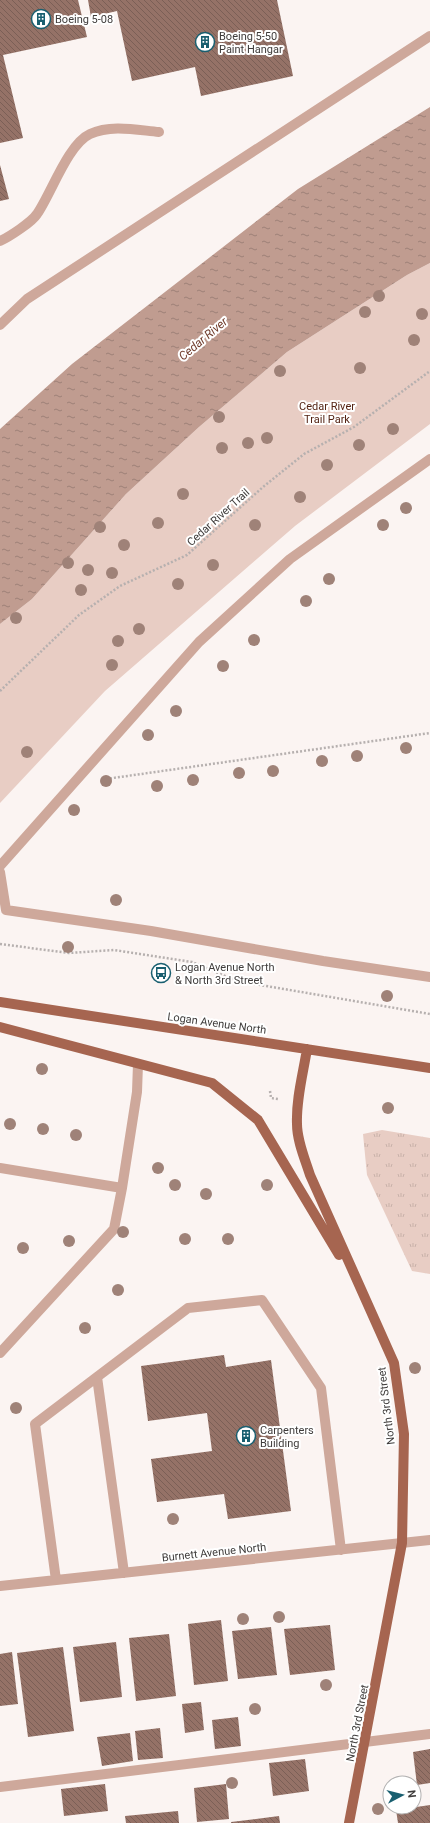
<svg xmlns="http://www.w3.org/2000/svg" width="430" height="1823" font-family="Roboto,sans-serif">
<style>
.grass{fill:url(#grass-tufts)}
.green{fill:#e8cdc4}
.water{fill:url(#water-ripples)}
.building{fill:url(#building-back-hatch)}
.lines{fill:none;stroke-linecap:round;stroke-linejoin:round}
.path{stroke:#b6b0af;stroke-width:2.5;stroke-dasharray:2 2;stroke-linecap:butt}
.minor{stroke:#cea89b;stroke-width:10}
.major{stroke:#a66550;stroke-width:10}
.tree{fill:#9f8278}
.labels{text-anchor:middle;stroke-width:4;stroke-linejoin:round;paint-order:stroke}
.poi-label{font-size:11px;fill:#3f3c3b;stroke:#fff;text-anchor:start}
.park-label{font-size:11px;fill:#542414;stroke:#fff}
.street-label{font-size:11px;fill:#3f3c3b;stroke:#fff}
.water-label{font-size:12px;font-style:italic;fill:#713d2d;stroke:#fff}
</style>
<defs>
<pattern id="grass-tufts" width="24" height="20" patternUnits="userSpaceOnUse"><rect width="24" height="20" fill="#e8cdc4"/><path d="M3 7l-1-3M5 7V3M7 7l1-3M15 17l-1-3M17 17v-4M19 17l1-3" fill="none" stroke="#c8b1a9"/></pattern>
<pattern id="water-ripples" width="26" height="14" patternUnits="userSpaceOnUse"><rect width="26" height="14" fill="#c09c90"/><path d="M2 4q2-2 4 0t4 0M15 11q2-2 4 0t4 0" fill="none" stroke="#9d8077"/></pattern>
<pattern id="building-back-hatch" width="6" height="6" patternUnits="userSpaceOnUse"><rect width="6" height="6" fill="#957267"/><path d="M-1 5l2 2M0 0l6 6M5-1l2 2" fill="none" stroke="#7b5f56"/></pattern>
</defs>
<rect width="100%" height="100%" fill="#fbf4f2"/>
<path class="grass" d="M382,1130L430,1138V1274L412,1271L367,1175L363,1134Z"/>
<path class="green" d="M430,263V424L295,526L105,691L0,803V624L32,599L126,494L199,427L287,352L407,275Z"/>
<path class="water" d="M430,107V263L407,275L287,352L199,427L126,494L32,599L0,624V429L72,364L298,189Z"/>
<path class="building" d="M0,0H78L87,37L3,55L23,138L0,143Z
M88,0H277L293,76L201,96L195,67L132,81L117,11L91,17Z
M0,165L9,199L0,201Z
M224,1355L226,1367L271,1360L291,1511L228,1519L224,1494L157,1502L151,1459L212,1451L207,1413L148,1421L141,1366Z
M221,1620L228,1681L194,1685L188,1624Z
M330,1625L335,1670L290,1675L284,1629Z
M271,1627L277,1675L238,1679L232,1631Z
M169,1634L176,1696L136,1701L129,1638Z
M116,1642L122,1697L80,1702L73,1647Z
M63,1647L74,1731L28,1737L17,1653Z
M12,1652L18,1704L0,1706V1654Z
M201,1702L204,1730L185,1733L182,1704Z
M238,1717L241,1746L215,1749L212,1720Z
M160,1728L163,1758L138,1760L135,1731Z
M130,1733L133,1761L102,1766L97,1737Z
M430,1749V1783L417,1785L413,1752Z
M305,1759L309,1791L273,1796L269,1763Z
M105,1784L108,1811L64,1816L61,1789Z
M226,1784L229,1819L197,1822L194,1788Z
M430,1805V1823H398L396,1810Z
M178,1811L179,1823H126L125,1816Z
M279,1816L280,1823H231V1822Z"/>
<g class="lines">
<path class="path" d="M0,691L79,615L120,586L187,555L263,487L304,454L354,427L430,371
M106,779L430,733
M0,944L69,953L114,950L192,962L237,981L430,1014
M270,1091L271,1098L278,1099"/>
<path class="minor" d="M0,241C9,237 32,222 37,214C51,194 68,144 90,134C111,124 137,130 159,132
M0,325L27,299L430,36
M0,866L199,642L290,559L430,459
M0,872L6,910L151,931L323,961L430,977
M0,1168L122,1188
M0,1353L114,1229L122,1188L137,1092L138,1064
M97,1377L124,1573
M56,1580L35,1424L188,1308L262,1300L321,1388L341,1550
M0,1586L430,1540
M0,1787L430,1734"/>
<path class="major" d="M0,1002L430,1068
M0,1027L212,1083L258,1120L339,1255
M307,1049C303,1074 296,1099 297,1124C297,1141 305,1159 310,1175L394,1363L404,1434L402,1543L349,1823"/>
</g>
<g class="tree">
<circle cx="379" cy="296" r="6"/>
<circle cx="365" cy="312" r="6"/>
<circle cx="422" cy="314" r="6"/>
<circle cx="414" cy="340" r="6"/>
<circle cx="360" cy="368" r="6"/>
<circle cx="280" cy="371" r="6"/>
<circle cx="219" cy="417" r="6"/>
<circle cx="393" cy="429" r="6"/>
<circle cx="267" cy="438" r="6"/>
<circle cx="248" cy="443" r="6"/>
<circle cx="359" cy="445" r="6"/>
<circle cx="222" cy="448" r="6"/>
<circle cx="327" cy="465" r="6"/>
<circle cx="183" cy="494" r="6"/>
<circle cx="300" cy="497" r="6"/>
<circle cx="406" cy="508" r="6"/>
<circle cx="158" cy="523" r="6"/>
<circle cx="255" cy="525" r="6"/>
<circle cx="383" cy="525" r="6"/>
<circle cx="100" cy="527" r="6"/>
<circle cx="124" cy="545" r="6"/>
<circle cx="68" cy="563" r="6"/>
<circle cx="213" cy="565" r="6"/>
<circle cx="88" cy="570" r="6"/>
<circle cx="112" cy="573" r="6"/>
<circle cx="329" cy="579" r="6"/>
<circle cx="178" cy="584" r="6"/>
<circle cx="81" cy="590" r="6"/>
<circle cx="306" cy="601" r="6"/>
<circle cx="16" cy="618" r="6"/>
<circle cx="139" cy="629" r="6"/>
<circle cx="254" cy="640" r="6"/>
<circle cx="118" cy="641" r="6"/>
<circle cx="112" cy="665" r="6"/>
<circle cx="223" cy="666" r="6"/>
<circle cx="176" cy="711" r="6"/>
<circle cx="148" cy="735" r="6"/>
<circle cx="406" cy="748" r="6"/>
<circle cx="27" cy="752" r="6"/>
<circle cx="357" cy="756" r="6"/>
<circle cx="322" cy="761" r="6"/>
<circle cx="273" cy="771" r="6"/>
<circle cx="239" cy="773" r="6"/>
<circle cx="193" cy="780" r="6"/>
<circle cx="106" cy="781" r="6"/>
<circle cx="157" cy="786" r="6"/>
<circle cx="74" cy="810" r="6"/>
<circle cx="116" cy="900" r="6"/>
<circle cx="68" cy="947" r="6"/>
<circle cx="387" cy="996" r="6"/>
<circle cx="42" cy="1069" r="6"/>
<circle cx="388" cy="1108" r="6"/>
<circle cx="10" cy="1124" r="6"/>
<circle cx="43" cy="1129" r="6"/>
<circle cx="76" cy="1135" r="6"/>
<circle cx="158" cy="1168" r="6"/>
<circle cx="175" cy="1185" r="6"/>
<circle cx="267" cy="1185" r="6"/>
<circle cx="206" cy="1194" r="6"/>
<circle cx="123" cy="1232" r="6"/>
<circle cx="185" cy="1239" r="6"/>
<circle cx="228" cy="1239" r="6"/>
<circle cx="69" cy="1241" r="6"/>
<circle cx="23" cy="1248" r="6"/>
<circle cx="118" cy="1290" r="6"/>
<circle cx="85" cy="1328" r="6"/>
<circle cx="415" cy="1368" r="6"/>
<circle cx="16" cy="1408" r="6"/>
<circle cx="173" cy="1519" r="6"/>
<circle cx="279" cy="1617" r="6"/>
<circle cx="243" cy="1619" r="6"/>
<circle cx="326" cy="1685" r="6"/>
<circle cx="255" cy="1709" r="6"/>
<circle cx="232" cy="1783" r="6"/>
<circle cx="378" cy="1809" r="6"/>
</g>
<defs>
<symbol id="building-ring" viewBox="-11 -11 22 22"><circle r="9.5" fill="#fff" stroke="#195f70" stroke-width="1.5"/><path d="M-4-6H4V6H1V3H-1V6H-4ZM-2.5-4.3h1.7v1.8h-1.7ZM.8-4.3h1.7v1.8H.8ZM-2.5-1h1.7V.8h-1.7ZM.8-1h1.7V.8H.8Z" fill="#195f70"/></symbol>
<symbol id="bus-ring" viewBox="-11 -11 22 22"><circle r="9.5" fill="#fff" stroke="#195f70" stroke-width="1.5"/><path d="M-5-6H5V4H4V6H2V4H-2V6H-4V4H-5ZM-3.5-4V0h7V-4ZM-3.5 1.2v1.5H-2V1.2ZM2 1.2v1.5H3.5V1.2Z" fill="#195f70"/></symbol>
</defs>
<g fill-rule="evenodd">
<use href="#building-ring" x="30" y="8" width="22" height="22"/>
<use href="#building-ring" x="194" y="31" width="22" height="22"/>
<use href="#bus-ring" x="150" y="962" width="22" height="22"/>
<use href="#building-ring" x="235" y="1425" width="22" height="22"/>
</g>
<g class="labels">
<g class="poi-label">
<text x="55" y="23">Boeing 5-08</text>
<text x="219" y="40">Boeing 5-50<tspan x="219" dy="13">Paint Hangar</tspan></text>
<text x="175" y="971">Logan Avenue North<tspan x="175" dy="13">&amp; North 3rd Street</tspan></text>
<text x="260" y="1434">Carpenters<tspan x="260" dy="13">Building</tspan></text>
</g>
<g class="park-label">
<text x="327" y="410">Cedar River<tspan x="327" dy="13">Trail Park</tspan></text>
</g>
<g class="street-label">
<text transform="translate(218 517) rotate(-42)" y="4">Cedar River Trail</text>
<text transform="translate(217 1023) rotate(8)" y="4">Logan Avenue North</text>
<text transform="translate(386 1406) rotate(-97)" y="4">North 3rd Street</text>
<text transform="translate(214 1552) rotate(-6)" y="4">Burnett Avenue North</text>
<text transform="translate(357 1723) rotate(-79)" y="4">North 3rd Street</text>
</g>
<g class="water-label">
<text transform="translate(203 339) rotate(-40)" y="4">Cedar River</text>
</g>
</g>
<g transform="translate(402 1795) rotate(83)"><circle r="19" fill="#ffffff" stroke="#b2b1b1"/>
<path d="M0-3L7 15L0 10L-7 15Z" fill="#195f70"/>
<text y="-6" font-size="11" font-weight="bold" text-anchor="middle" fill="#3f3c3b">N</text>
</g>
</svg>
